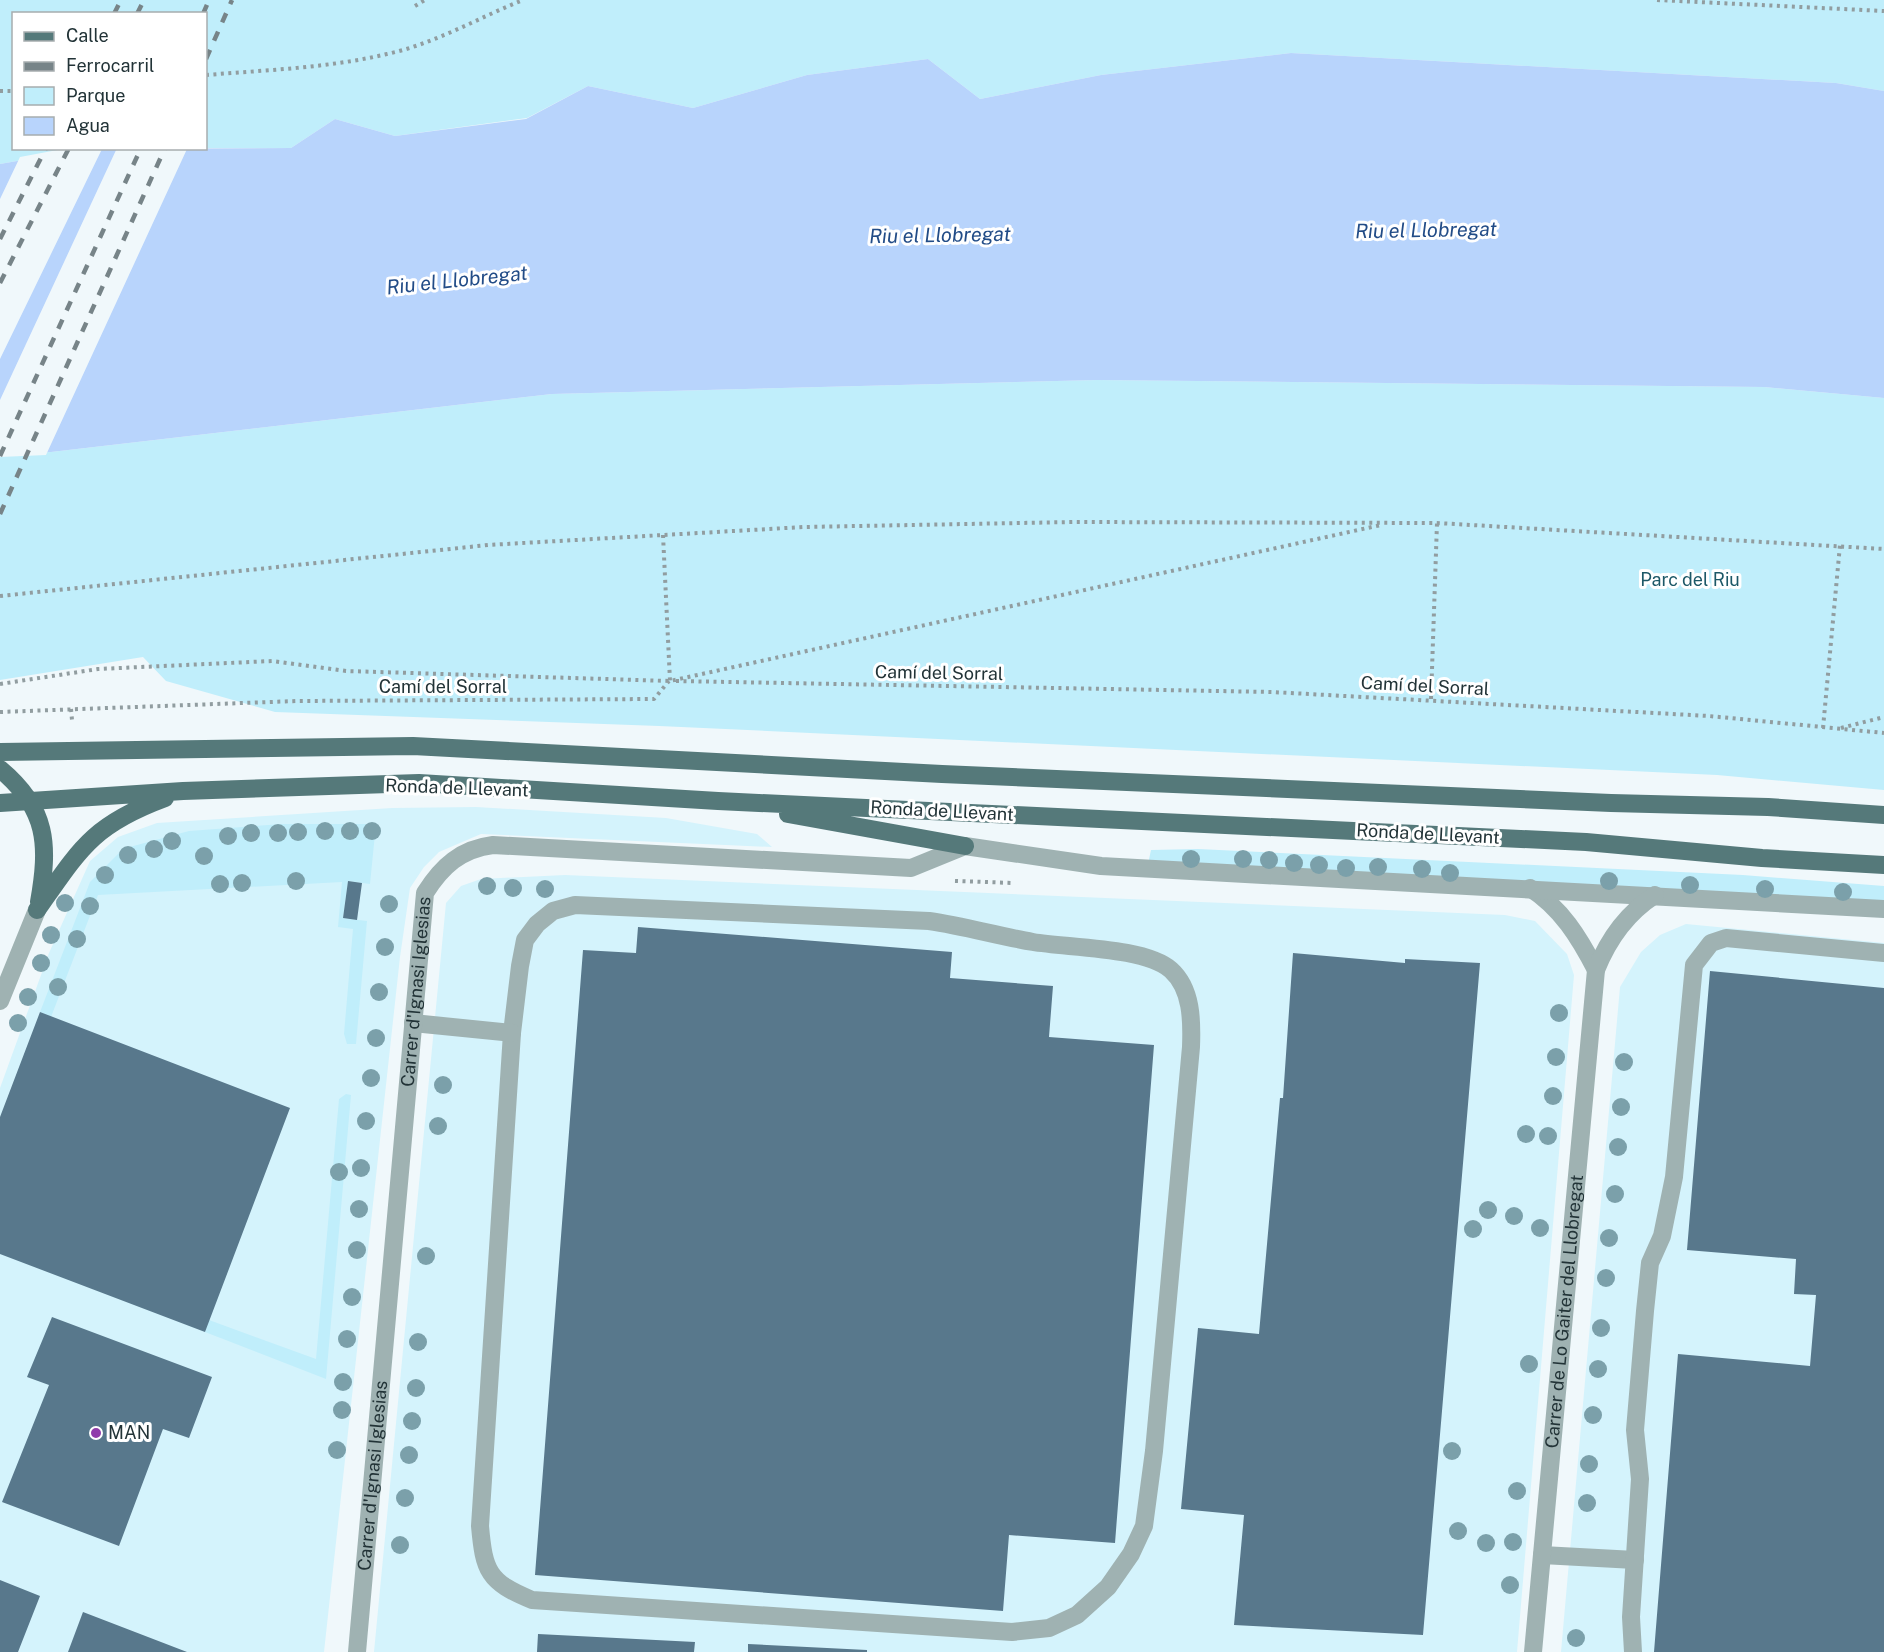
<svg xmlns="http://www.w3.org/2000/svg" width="1884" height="1652" font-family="'Public Sans',sans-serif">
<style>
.built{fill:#d4f3fc}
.green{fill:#c0eefb}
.water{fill:#b8d4fc}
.pier{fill:#f0f8fb}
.building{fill:#58788c}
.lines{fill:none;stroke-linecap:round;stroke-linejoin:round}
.path{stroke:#919da0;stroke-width:4;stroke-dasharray:3 4.5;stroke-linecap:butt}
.minor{stroke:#9fb2b2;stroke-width:18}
.major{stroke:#55797a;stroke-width:18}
.rail{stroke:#778488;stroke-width:4.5;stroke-dasharray:10 10;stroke-linecap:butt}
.tree{fill:#7ba0aa}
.poi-dot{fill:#903cab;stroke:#fff;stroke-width:2}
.labels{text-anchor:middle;stroke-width:6;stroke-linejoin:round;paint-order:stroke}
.park-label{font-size:18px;fill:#1c5867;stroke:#fff}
.street-label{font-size:18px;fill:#223337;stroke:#fff}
.poi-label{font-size:18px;fill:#223337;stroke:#fff;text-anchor:start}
.water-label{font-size:20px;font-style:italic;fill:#224c87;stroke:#fff}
</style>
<rect width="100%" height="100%" fill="#f0f8fb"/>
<path class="built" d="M476,807L666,818L757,834L772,847L481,834L439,852L424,867L410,888L400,957L324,1652H0V1088L49,953L90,861L118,837L157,823L392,808Z
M565,875L1505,915L1535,921L1567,954L1574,975L1517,1652H374L446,903L461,886L481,879Z
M1686,924L1884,943V1652H1561L1620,987L1641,952L1660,935Z"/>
<path class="green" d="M0,0H1884V91L1836,83L1291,53L1101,75L980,99L928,59L807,75L693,108L588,86L527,118L395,136L335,119L291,148H206V14H14V148L85,149L0,164Z
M1097,380L1764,387L1884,398V790L1717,775L659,726L275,712L166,681L143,657L0,680V454L51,452L552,394Z
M282,824H376L370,884L348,881L343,918L367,921L356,1044H347L344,1034L353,929L338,927L342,882L98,895L51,1017L40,1012L90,882L120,852L126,848L189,831Z
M1198,849L1743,875L1884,886V902L1148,864L1151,850Z
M346,1094L351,1095L326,1379L205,1332L209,1320L316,1359L339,1099Z"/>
<path class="water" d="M1291,53L1836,83L1884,91V398L1764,387L1097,380L552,394L51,452L0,454V164L85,149L291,148L335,119L395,136L526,119L588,86L693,108L807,75L928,59L980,99L1101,75Z"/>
<path class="pier" d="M68,148L102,149L0,359V199L20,157Z
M117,148L187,149L46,455L0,457V400Z"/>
<path class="building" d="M348,881L362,883L357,920L343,918Z
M638,927L952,952L950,978L1053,986L1049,1037L1154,1045L1115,1543L1009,1535L1003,1611L535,1575L583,950L636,953Z
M1293,953L1405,963V959L1480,963L1423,1635L1234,1625L1244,1515L1181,1509L1198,1328L1259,1334L1280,1098H1283Z
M1710,971L1884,988V1652H1654L1678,1354L1810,1366L1816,1295L1794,1294L1796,1259L1687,1250Z
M40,1012L290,1108L205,1332L0,1254V1117Z
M52,1317L212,1377L189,1438L163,1429L119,1546L2,1502L49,1385L27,1377Z
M0,1580L40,1596L18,1652H0Z
M83,1612L187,1652H68Z
M538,1634L695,1642L694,1652H537Z
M748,1644L867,1650V1652H748Z"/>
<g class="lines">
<path class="path" d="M1657,0L1884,11
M415,6L425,0
M206,75C266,70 328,68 387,54C434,44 478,18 523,0
M0,91H14
M663,535L670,681
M0,596L488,545L804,527L1074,522L1437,523L1884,549
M676,681L1272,692L1709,716L1884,733
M0,684L98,669L272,661L346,671L670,681L1381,525
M1431,699L1437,523
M71,709L72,720
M0,712L297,701L654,699L669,681
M1823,728L1840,545
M1841,728L1884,717
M955,881L1014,883"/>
<g class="minor">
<path d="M1530,888C1561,908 1579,937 1596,970"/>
<path d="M575,905L929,921C964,926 998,936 1033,942C1068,948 1145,947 1171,970C1192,989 1192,1021 1191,1047L1154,1451L1144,1526L1131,1554L1108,1587L1077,1615L1049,1628L1012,1632L532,1600C488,1582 484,1571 480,1526L512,1033L520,966L525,940L537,924L553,911Z"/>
<path d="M0,1001L37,910"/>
<path d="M413,1023L512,1033"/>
<path d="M1542,1555L1635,1560"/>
<path id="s1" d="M357,1652L425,893C442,866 461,849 493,845L911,868L965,846L1101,866L1884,909"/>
<path id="s2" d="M1533,1652L1596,970C1608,940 1627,913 1655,895"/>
<path d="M1633,1652L1631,1617L1640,1479L1635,1430L1645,1311L1650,1263L1662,1236L1674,1177L1694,965L1711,943L1726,938L1884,953"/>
</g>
<path class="major" d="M0,752L413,746L942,774L1611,803L1768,807L1884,815
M0,769C48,809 49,845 39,902
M0,803L183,791L419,783L718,801L1586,842L1762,858L1884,865
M788,814L965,846
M37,910C80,849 92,825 165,798"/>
<path class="rail" d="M114,14L121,0
M137,14L144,0
M203,14L209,0
M206,59L232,0
M0,239L46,148
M0,283L69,148
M0,456L141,148
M0,514L165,148"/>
</g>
<g class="tree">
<circle cx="325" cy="831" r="9"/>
<circle cx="350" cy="831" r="9"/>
<circle cx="372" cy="831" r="9"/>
<circle cx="298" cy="832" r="9"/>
<circle cx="251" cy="833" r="9"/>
<circle cx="278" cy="833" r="9"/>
<circle cx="228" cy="836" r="9"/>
<circle cx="172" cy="841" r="9"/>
<circle cx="154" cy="849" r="9"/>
<circle cx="128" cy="855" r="9"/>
<circle cx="204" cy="856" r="9"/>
<circle cx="1191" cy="859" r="9"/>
<circle cx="1243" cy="859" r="9"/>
<circle cx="1269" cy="860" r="9"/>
<circle cx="1294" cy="863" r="9"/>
<circle cx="1319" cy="865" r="9"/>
<circle cx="1378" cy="867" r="9"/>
<circle cx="1346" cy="868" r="9"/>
<circle cx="1422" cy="869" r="9"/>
<circle cx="1450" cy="873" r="9"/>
<circle cx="105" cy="875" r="9"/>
<circle cx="296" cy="881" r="9"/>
<circle cx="1609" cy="881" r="9"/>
<circle cx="242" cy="883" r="9"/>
<circle cx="220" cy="884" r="9"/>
<circle cx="1690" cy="885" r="9"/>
<circle cx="487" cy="886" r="9"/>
<circle cx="513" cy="888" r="9"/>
<circle cx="545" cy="889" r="9"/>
<circle cx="1765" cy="889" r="9"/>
<circle cx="1843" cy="892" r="9"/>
<circle cx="65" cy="903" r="9"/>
<circle cx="389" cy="904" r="9"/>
<circle cx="90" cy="906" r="9"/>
<circle cx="51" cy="935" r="9"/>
<circle cx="77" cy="939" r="9"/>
<circle cx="385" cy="947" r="9"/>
<circle cx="41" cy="963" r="9"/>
<circle cx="58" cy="987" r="9"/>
<circle cx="379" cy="992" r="9"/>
<circle cx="28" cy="997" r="9"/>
<circle cx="1559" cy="1013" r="9"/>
<circle cx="18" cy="1023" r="9"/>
<circle cx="376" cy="1038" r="9"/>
<circle cx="1556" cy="1057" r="9"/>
<circle cx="1624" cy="1062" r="9"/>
<circle cx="371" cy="1078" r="9"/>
<circle cx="443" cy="1085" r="9"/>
<circle cx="1553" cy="1096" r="9"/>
<circle cx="1621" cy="1107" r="9"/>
<circle cx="366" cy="1121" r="9"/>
<circle cx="438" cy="1126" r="9"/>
<circle cx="1526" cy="1134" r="9"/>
<circle cx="1548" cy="1136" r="9"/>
<circle cx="1618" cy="1147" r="9"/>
<circle cx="361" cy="1168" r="9"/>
<circle cx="339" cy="1172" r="9"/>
<circle cx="1615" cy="1194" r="9"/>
<circle cx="359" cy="1209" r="9"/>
<circle cx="1488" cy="1210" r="9"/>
<circle cx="1514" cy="1216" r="9"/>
<circle cx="1540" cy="1228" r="9"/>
<circle cx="1473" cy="1229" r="9"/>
<circle cx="1609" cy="1238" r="9"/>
<circle cx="357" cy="1250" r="9"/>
<circle cx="426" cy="1256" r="9"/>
<circle cx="1606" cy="1278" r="9"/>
<circle cx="352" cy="1297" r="9"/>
<circle cx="1601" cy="1328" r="9"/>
<circle cx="347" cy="1339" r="9"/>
<circle cx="418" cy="1342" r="9"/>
<circle cx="1529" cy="1364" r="9"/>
<circle cx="1598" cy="1369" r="9"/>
<circle cx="343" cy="1382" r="9"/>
<circle cx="416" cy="1388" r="9"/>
<circle cx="342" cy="1410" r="9"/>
<circle cx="1593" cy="1415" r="9"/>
<circle cx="412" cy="1421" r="9"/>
<circle cx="337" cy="1450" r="9"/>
<circle cx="1452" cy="1451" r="9"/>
<circle cx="409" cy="1455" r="9"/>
<circle cx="1589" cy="1464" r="9"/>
<circle cx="1517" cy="1491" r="9"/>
<circle cx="405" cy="1498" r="9"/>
<circle cx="1587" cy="1503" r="9"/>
<circle cx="1458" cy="1531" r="9"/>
<circle cx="1513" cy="1542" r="9"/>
<circle cx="1486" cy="1543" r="9"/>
<circle cx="400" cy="1545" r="9"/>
<circle cx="1510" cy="1585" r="9"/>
<circle cx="1576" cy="1638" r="9"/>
</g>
<circle class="poi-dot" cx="96" cy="1433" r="6"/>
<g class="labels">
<g class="park-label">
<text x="1690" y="586">Parc del Riu</text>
</g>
<g class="street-label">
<text transform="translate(939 673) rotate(1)" y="6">Camí del Sorral</text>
<text transform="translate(1425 686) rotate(3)" y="6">Camí del Sorral</text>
<text x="443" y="693">Camí del Sorral</text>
<text transform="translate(457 788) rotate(2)" y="6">Ronda de Llevant</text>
<text transform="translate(942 811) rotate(3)" y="6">Ronda de Llevant</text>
<text transform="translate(1428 834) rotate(3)" y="6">Ronda de Llevant</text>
<text dy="6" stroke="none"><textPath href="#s1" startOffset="663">Carrer d'Ignasi Iglesias</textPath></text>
<text dy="6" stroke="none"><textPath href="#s2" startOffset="342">Carrer de Lo Gaiter del Llobregat</textPath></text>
<text dy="6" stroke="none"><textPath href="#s1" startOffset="177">Carrer d'Ignasi Iglesias</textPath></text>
</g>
<g class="poi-label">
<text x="108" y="1439">MAN</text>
</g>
<g class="water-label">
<text transform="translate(1426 230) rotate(-1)" y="7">Riu el Llobregat</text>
<text transform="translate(940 235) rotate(-1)" y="7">Riu el Llobregat</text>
<text transform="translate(457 280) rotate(-6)" y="7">Riu el Llobregat</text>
</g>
</g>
<rect x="12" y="12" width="195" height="138" fill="#ffffff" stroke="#a7adaf" stroke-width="1.5"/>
<rect x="24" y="32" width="30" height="9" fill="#55797a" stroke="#a7adaf" stroke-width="1.5"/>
<text x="66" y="42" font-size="18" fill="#223337">Calle</text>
<rect x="24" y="62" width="30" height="9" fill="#778488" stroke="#a7adaf" stroke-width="1.5"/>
<text x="66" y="72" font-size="18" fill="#223337">Ferrocarril</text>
<rect x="24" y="87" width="30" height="18" fill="#c0eefb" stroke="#a7adaf" stroke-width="1.5"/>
<text x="66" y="102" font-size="18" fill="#223337">Parque</text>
<rect x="24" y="117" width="30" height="18" fill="#b8d4fc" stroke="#a7adaf" stroke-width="1.5"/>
<text x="66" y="132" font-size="18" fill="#223337">Agua</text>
</svg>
